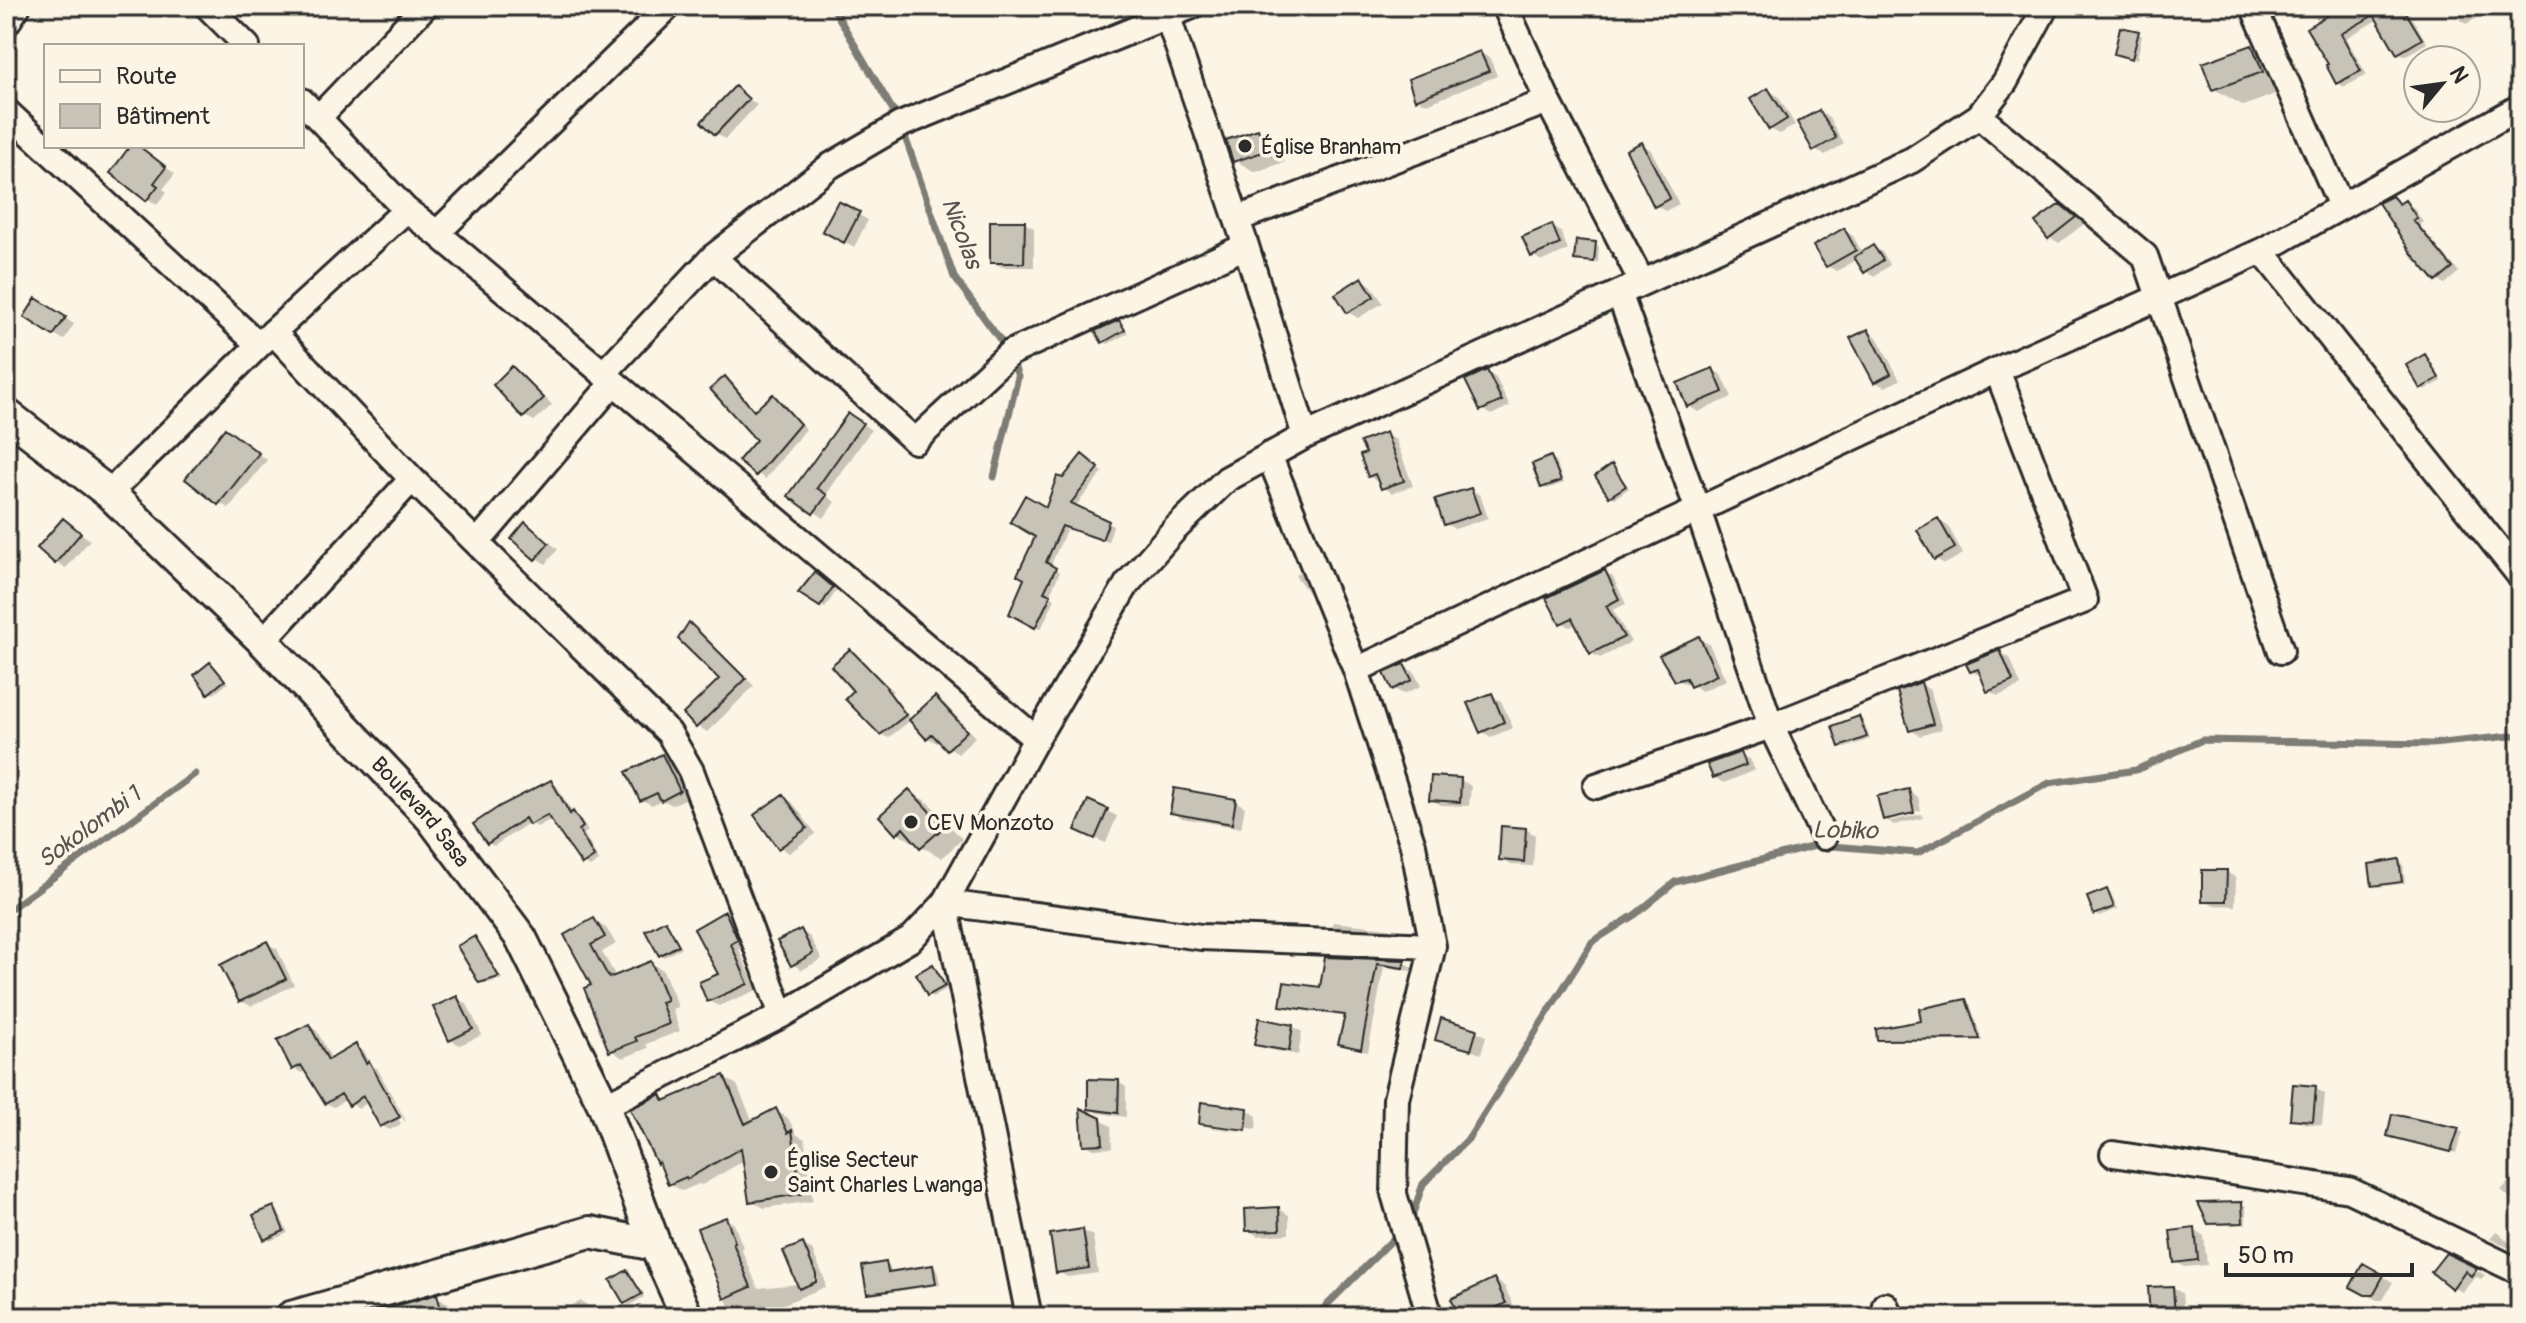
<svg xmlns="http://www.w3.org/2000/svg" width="2526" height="1323" font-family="Pangolin,sans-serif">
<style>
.shadow{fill:#0003}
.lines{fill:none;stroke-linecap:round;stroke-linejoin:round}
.stream{stroke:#7d7b74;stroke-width:7}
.building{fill:#c8c3b7;stroke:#2b2b2b;stroke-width:2}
.minor-casing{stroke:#2b2b2b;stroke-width:30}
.tertiary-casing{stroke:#2b2b2b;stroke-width:36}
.minor{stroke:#fcf5e5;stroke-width:24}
.tertiary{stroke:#fcf5e5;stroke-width:30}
.poi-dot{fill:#2b2b2b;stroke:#fcf5e5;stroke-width:3}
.labels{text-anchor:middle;stroke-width:7;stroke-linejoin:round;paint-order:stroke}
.poi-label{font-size:22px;fill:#2b2b2b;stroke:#fcf5e5;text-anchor:start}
.street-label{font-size:22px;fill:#2b2b2b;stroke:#fcf5e5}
.water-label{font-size:24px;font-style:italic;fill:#545350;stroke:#fcf5e5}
</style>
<rect width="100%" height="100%" fill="#fcf5e5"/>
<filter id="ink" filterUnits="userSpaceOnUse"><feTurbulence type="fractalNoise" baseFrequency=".0125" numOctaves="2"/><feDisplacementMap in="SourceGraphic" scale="16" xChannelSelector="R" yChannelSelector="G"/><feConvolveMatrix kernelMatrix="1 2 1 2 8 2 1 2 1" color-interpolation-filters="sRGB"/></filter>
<g filter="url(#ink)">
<path class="shadow" d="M2350,6H2405L2427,43L2405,56L2399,52L2379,19L2346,38L2367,75L2344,87L2338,83L2329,66Z
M2451,6H2485L2488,12L2466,24L2460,20Z
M2138,33L2142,36L2137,59L2121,56Z
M2252,47L2281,64L2291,88L2244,106L2214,89Z
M1480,53L1490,58L1497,76L1427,104L1417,99Z
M736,89L757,105L725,139L716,133Z
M1768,91L1778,96L1795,125L1780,134L1770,129Z
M1819,112L1829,118L1844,144L1825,155L1815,149Z
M1258,132L1278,143L1285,162L1255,172L1235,160Z
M1642,144L1651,150L1679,204L1665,211L1655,205Z
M133,146L143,150L175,174L163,189L167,192L157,205L112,173Z
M2392,198L2402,205L2405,203L2413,207L2423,222L2419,225L2459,272L2445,284L2437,280Z
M839,204L868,220L854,247L825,231Z
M2060,206L2084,224L2059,243L2049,237Z
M1024,223L1034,228V267H1002L992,262Z
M1551,227L1561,232L1568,250L1542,261L1532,255Z
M1844,230L1853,236L1863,254L1873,247L1882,252L1890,265L1874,276L1866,271L1858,259L1837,271L1827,266Z
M1595,244L1599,247L1598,263L1576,259Z
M1362,279L1371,285L1383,303L1358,318L1348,312Z
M46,306L74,324L64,340L26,317Z
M1119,322L1128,333L1108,344L1104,342Z
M1868,331L1877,337L1900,380L1885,387L1875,382Z
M2425,356L2429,359L2442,381L2425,390L2421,387Z
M513,368L522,374L552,405L534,421L525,416Z
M1713,370L1722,375L1732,397L1698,412L1689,406Z
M1487,372L1496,378L1510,406L1491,415L1482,409Z
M725,379L733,383L756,412L774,397L781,401L806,429L765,479L741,461L758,440Z
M858,421L871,430L826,495L835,502L824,518L791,496Z
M1386,435L1396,440L1413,486L1392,493L1369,476Z
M235,436L267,460L229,508L219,503Z
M1551,458L1555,461L1564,483L1547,489L1543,487Z
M1087,460L1103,472L1075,507L1113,526L1108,542L1067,528L1050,567L1060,572L1049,596L1055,599L1041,629L1011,613L1026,578L1048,509L1064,480Z
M1612,466L1629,488L1615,498L1610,496Z
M1471,490L1480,495L1488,518L1455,529L1446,524Z
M1938,520L1948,526L1963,554L1945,564L1935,559Z
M64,521L90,540L66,568L56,562Z
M526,525L558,549L546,564L536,558Z
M1299,572L1303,574L1312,598L1295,575Z
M1605,572L1613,577L1626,604L1613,610L1631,642L1600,658L1591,653L1577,624L1570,627L1562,622Z
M820,577L836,591L825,608L801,593Z
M690,624L699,630L754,686L707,732L698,726L721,679Z
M1699,639L1709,644L1726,680L1702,691L1691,684L1687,685L1677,679Z
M851,651L893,691L891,693L912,720L935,699L945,704L975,737L958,754L941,740L937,743L928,738L911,720L888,738L881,734L856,692Z
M2000,652L2010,658L2021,686L1998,696L1988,690L1981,676L1971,671Z
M210,664L228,683L214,694L210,692Z
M1404,666L1414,672L1421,686L1404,694L1394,689Z
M1921,684L1930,690L1942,729L1920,736L1911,730Z
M1491,695L1501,701L1513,728L1491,737L1481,731Z
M1859,718L1863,721L1870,739L1845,748L1841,746Z
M1741,754L1750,760L1755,770L1724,783L1714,777Z
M662,756L671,762L689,797L672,805L663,800L652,805L642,800Z
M1461,780L1471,786L1469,806L1441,805L1431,799Z
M551,782L557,786L573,814L579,817L588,831L584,834L599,861L590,867L584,863L552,819L537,827L530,822L494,846L488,843Z
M2510,790H2520V840L2511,835Z
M909,791L929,803L962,839L942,858L897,833Z
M1908,791L1918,797L1921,810L1890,817V821L1922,814L1923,818L1894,825L1885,819Z
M783,796L792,802L816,834L789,853L780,847Z
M1235,801L1245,807L1241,828L1182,818L1172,812Z
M1089,803L1117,816L1106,843L1087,835Z
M1526,829L1535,835L1533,866L1511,865L1501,859Z
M2398,861L2403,864L2405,883L2378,887L2374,885Z
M2227,872L2236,878L2235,906L2214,905L2204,899Z
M2107,892L2111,894L2118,909L2100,916L2095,914Z
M725,914L735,919L747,946L739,950L757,990L719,1006L709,1001L721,975Z
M594,921L606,928L616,944L602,952L616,977L651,963L663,970L678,1007L672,1009L680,1031L646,1044L648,1048L623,1058L611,1050L594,986L567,936Z
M1333,922L1388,928L1392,930L1336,928L1332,926Z
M665,923L669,925L681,948L664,957L660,954Z
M801,931L810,937L822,959L802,970L792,964Z
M475,938L479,941L502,979L485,984L481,981Z
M267,944L277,949L294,985L251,1006L241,1001Z
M1327,959L1404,962L1411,966V971L1384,967L1368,1052L1341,1043L1347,1017L1290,1009L1283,1005L1322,989Z
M933,967L937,969L948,988L933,997L928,994Z
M457,998L467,1004L482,1035L460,1045L450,1040Z
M1966,1002L1970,1004L1982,1041H1883L1879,1039L1924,1023Z
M309,1026L317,1031L332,1060L356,1047L364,1051L401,1124L390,1130L382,1126L368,1102L358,1109L347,1099L334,1107L326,1103L307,1070L301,1073L294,1068Z
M1293,1026L1302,1032L1298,1055L1266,1049L1257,1044Z
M2520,1027V1041L2514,1037Z
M1476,1031L1486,1036L1481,1054L1437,1039Z
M374,1067L377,1068L406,1121L405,1122Z
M724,1077L737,1085L753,1122L776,1111L788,1118L797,1135L805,1139L813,1201L764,1208L751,1200L745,1160L702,1185L699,1184L682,1191L669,1183L662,1164L659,1162L661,1096L670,1101Z
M1118,1082L1126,1087V1117L1098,1113L1090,1108Z
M2315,1088L2325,1094L2322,1125L2302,1123L2292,1117Z
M1248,1110L1257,1116L1256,1129L1209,1123V1127L1255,1134L1211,1128L1201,1123Z
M2394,1117L2463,1132L2456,1153L2390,1135Z
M1100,1120L1111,1126L1112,1148L1094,1149L1085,1144Z
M2520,1170V1206L2501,1190Z
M2241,1204L2246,1206V1224L2214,1225L2210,1223Z
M274,1208L278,1211L288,1233L270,1241L266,1238Z
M1279,1209L1289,1215V1234L1258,1236L1248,1230Z
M726,1219L734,1224L743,1247L741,1248L758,1288L798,1284L803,1245L812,1250L825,1280V1287L755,1316L740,1317L731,1312L700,1229Z
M2194,1230L2204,1236L2207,1265L2185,1267L2175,1262Z
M1083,1231L1093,1236L1098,1273L1068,1277L1058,1272Z
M2496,1232L2500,1234L2520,1253L2490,1239Z
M2447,1256L2476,1270L2485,1275L2481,1279L2475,1276L2462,1292L2453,1287Z
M886,1264L890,1267L891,1273L933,1267L937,1269L940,1285L873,1295L869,1293Z
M2364,1266L2393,1282L2383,1300H2377L2352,1286Z
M627,1273L631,1275L644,1297L630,1305L626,1303Z
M1494,1280L1504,1286L1515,1308L1497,1317H1462Z
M2172,1288L2182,1293L2184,1317H2152Z
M436,1296L456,1308L459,1317H388Z
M581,1301L590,1307L595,1317H559L557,1313Z
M881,1304L891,1309L893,1317H855L854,1311Z
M2308,1308L2317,1313L2320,1317H2298Z"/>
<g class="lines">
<path class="stream" d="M832,6L898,119
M903,131L954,277L1006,348
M994,477L1018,377L1012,359
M6,912L195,774
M1410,1222L1423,1184L1469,1138L1592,942L1636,914L1675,882L1819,845L1918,853L2049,783L2136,770L2202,740L2432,744L2520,735
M1315,1317L1401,1231"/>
</g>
<path class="building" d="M2343,6H2402L2422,39L2397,54L2374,15L2341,34L2361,71L2336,84L2326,65L2328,64L2306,28Z
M2120,27L2139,31L2132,59L2114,54Z
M2252,45L2263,72L2212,90L2202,63Z
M1480,51L1489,71L1415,100L1408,79Z
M735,86L749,99L715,135L701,122Z
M1768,88L1787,119L1769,130L1750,99Z
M1819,110L1836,138L1813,151L1797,122Z
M1258,129L1266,151L1233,162L1226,140Z
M1642,142L1670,198L1654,207L1626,150Z
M130,146H139L166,167L154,183L158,186L146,201L110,173Z
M2392,196L2399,204L2405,200L2417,218L2413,220L2453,268L2436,282L2412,254L2378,203Z
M838,201L860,212L844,243L822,231Z
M2060,204L2076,217L2048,239L2035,222Z
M990,221H1025L1024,263H990Z
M1552,224L1560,244L1531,257L1522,237Z
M1844,228L1856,250L1826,267L1813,246Z
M1576,240L1596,242L1594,262L1574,260Z
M1873,245L1883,260L1864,273L1854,257Z
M1362,277L1374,297L1347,313L1335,294Z
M36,298L66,317L53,336L24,317Z
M1119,320L1125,330L1102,343L1095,331Z
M1868,329L1891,374L1874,383L1850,338Z
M2425,354L2439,378L2420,389L2406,365Z
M512,366L544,398L523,418L493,385Z
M1713,368L1723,392L1687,407L1677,383Z
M1487,370L1502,401L1480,411L1465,380Z
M725,376L754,411L773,394L800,424L756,476L738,461L756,440L710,389Z
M848,413L863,423L817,488L827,495L813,514L788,496Z
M225,428L259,453L218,505L185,479Z
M1386,432L1404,481L1381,489L1375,474L1368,477L1360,455L1366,453L1360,442Z
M1082,454L1099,468L1071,503L1109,521L1102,540L1062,526L1046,562L1056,568L1044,592L1051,595L1035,628L1009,614L1024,579L1017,575L1035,537L1010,522L1025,495L1046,507L1057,476L1063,478Z
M1551,456L1561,481L1541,488L1532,464Z
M1612,464L1626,486L1609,497L1595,476Z
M1471,488L1480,513L1444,525L1435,499Z
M63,518L81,533L55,564L37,548Z
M1938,518L1955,548L1934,560L1917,530Z
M525,522L549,543L535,560L511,539Z
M1605,570L1619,599L1606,606L1624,637L1590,654L1572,618L1560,624L1546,598Z
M815,572L833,587L820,607L798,593Z
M689,622L746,679L696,728L683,714L719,679L678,639Z
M1699,636L1717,675L1690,687L1686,678L1675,681L1659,655Z
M850,649L887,687L886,688L906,715L880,735L845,699L853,691L831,666Z
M2000,650L2013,681L1987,692L1978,669L1970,672L1966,664Z
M210,662L225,680L208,694L194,675Z
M1404,664L1412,680L1392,690L1384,673Z
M1921,682L1933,724L1909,731L1897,691Z
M1492,693L1504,722L1480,733L1467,703Z
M935,696L967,731L947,750L932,734L926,739L909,720Z
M1859,716L1867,737L1839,747L1832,726Z
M1741,752L1746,765L1713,778L1707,764Z
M662,754L680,791L661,801L657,793L640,801L626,772Z
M1431,776L1461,778L1460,802L1429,800Z
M551,780L570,814L573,811L583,827L579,830L594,857L582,865L547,815L529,825L525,818L487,844L473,824L500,806Z
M1174,788L1236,799L1232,824L1170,813Z
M909,789L944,827L920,848L903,828L896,835L879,816Z
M1909,789L1914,813L1883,820L1877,796Z
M783,794L807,828L778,849L754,815Z
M1088,800L1108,809L1095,839L1075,830Z
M1501,826L1526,828L1524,862L1499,860Z
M2399,859L2402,882L2372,886L2369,864Z
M2202,870H2227L2226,901H2202Z
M2107,889L2114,907L2094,915L2087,897Z
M725,911L738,940L731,944L748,984L707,1002L699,982L718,974L694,929Z
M594,918L605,937L591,945L609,978L651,961L667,1000L661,1002L669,1024L635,1037L637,1041L609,1052L584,988L591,985L564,935Z
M665,920L679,945L659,956L645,931Z
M801,929L813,953L791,966L777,941Z
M475,936L499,977L479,983L457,946Z
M267,941L286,979L239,1002L220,965Z
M1325,957L1405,960L1403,968L1377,964L1361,1049L1338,1044L1345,1015L1280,1006L1284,982L1320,987Z
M933,964L945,986L927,996L916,974Z
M457,996L473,1029L449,1041L433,1007Z
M1966,999L1980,1039L1877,1040L1876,1029L1921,1021L1919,1009Z
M1259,1018L1293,1025L1289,1051L1254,1045Z
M1441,1018L1477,1029L1471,1050L1435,1040Z
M309,1024L328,1060L356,1044L366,1063L369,1061L400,1117L380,1127L363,1096L349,1106L341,1094L325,1104L301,1065L292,1070L277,1040Z
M724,1075L745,1124L776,1108L788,1133L792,1130L801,1194L749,1202L741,1148L687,1179L686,1177L668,1185L659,1162L657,1164L630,1109L661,1094L664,1101Z
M1088,1079L1119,1080L1118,1113L1088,1109Z
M2293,1084L2316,1086L2313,1121L2290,1119Z
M1201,1102L1248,1108L1246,1130L1199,1124Z
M1080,1108L1101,1118L1103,1144L1083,1145Z
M2392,1114L2459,1128L2451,1152L2387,1136Z
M2242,1202L2243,1223L2208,1224L2198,1203Z
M274,1206L284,1231L264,1240L253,1215Z
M1279,1207L1280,1230L1246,1231L1245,1209Z
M726,1217L735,1242L733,1243L751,1287L724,1299L697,1228Z
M2195,1228L2198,1260L2174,1263L2170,1231Z
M1083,1229L1089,1268L1056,1273L1050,1234Z
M803,1243L816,1274V1282L799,1289L783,1251Z
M2446,1253L2477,1268L2471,1276L2465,1271L2452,1289L2431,1272Z
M886,1262L888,1272L933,1265L936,1284L867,1294L862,1266Z
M2363,1263L2384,1275L2373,1295H2365L2350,1287Z
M627,1270L642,1294L624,1304L610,1280Z
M1494,1278L1506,1303L1477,1317H1460L1451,1299Z
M2173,1286L2175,1317H2150L2148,1287Z
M437,1294L443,1317H375V1312Z"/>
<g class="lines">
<defs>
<path id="minor" d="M207,6L247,46
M1164,6L1246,246L1305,436
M1505,6L1548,101L1642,282
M2253,6L2341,206
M6,24L18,6
M302,101L406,210L437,233L1036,739
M6,111L259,345
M1979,116L2145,256L2281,651
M318,118L425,6
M1237,219L1548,101
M437,233L669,6
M2262,251L2520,576
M713,257L915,441L1010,353L1246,246
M1619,293L1698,510L1771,726L1824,837
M273,332L412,479L669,733L691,771L782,1015
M603,374L713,257L830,166L900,125L1192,6
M1269,455L1356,670L1413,845L1433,946L1396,1099L1394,1194L1430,1317
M109,493L259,345L406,210
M477,543L613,383
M263,641L412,479
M1356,670L1997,370L2262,251L2520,107
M1596,786L1771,726L2085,600L1997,370
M604,1106L782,1015L911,939L945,903L1036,739L1127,584L1174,530L1227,479L1305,436L1912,160L1979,116L2005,82L2046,6
M2113,1154L2349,1190L2520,1272
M1885,1305L1891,1317
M1029,1317L945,903L1201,937L1433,946"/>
<g id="tertiary">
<path id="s1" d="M6,414L109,493L263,641L431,818L521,938L604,1106L655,1245L687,1317"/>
<path d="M291,1317L590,1232L655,1245"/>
</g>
</defs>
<use href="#minor" class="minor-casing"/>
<use href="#tertiary" class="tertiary-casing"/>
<use href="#minor" class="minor"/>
<use href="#tertiary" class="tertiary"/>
</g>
</g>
<g class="poi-dot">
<circle cx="1245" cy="146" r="8"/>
<circle cx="911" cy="822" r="8"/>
<circle cx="771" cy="1172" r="8"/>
</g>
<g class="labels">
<g class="poi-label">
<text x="1261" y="154">Église Branham</text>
<text x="927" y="830">CEV Monzoto</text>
<text x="787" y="1167">Église Secteur<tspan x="787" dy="25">Saint Charles Lwanga</tspan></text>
</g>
<g class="street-label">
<text dy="8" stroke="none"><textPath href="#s1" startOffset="576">Boulevard Sasa</textPath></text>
</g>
<g class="water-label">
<text transform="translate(962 233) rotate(69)" y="8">Nicolas</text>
<text transform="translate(89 827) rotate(-36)" y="8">Sokolombi 1</text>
<text transform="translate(1845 830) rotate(1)" y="8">Lobiko</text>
</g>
</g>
<rect width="2526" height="1323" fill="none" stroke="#fcf5e5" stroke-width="32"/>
<rect x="16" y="16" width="2494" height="1291" fill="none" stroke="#2b2b2b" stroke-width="3" filter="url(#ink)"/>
<rect x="44" y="44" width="260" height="104" fill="#fcf5e5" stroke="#a8a49b" stroke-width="2"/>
<rect x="60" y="70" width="40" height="12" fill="#fcf5e5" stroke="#a8a49b" stroke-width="2"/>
<text x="116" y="84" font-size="24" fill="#2b2b2b">Route</text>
<rect x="60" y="104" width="40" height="24" fill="#c8c3b7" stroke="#a8a49b" stroke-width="2"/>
<text x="116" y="124" font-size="24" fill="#2b2b2b">Bâtiment</text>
<g transform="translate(2442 84) rotate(61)"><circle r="38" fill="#fcf5e5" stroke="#a8a49b" stroke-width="2"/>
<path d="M0-6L14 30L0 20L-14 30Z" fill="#2b2b2b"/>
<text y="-12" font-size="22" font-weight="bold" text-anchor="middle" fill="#2b2b2b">N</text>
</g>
<path d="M2226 1263v12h186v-12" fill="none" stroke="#2b2b2b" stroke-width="4"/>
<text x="2238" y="1263" font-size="24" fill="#2b2b2b" stroke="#fcf5e5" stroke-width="6" paint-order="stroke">50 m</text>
</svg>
